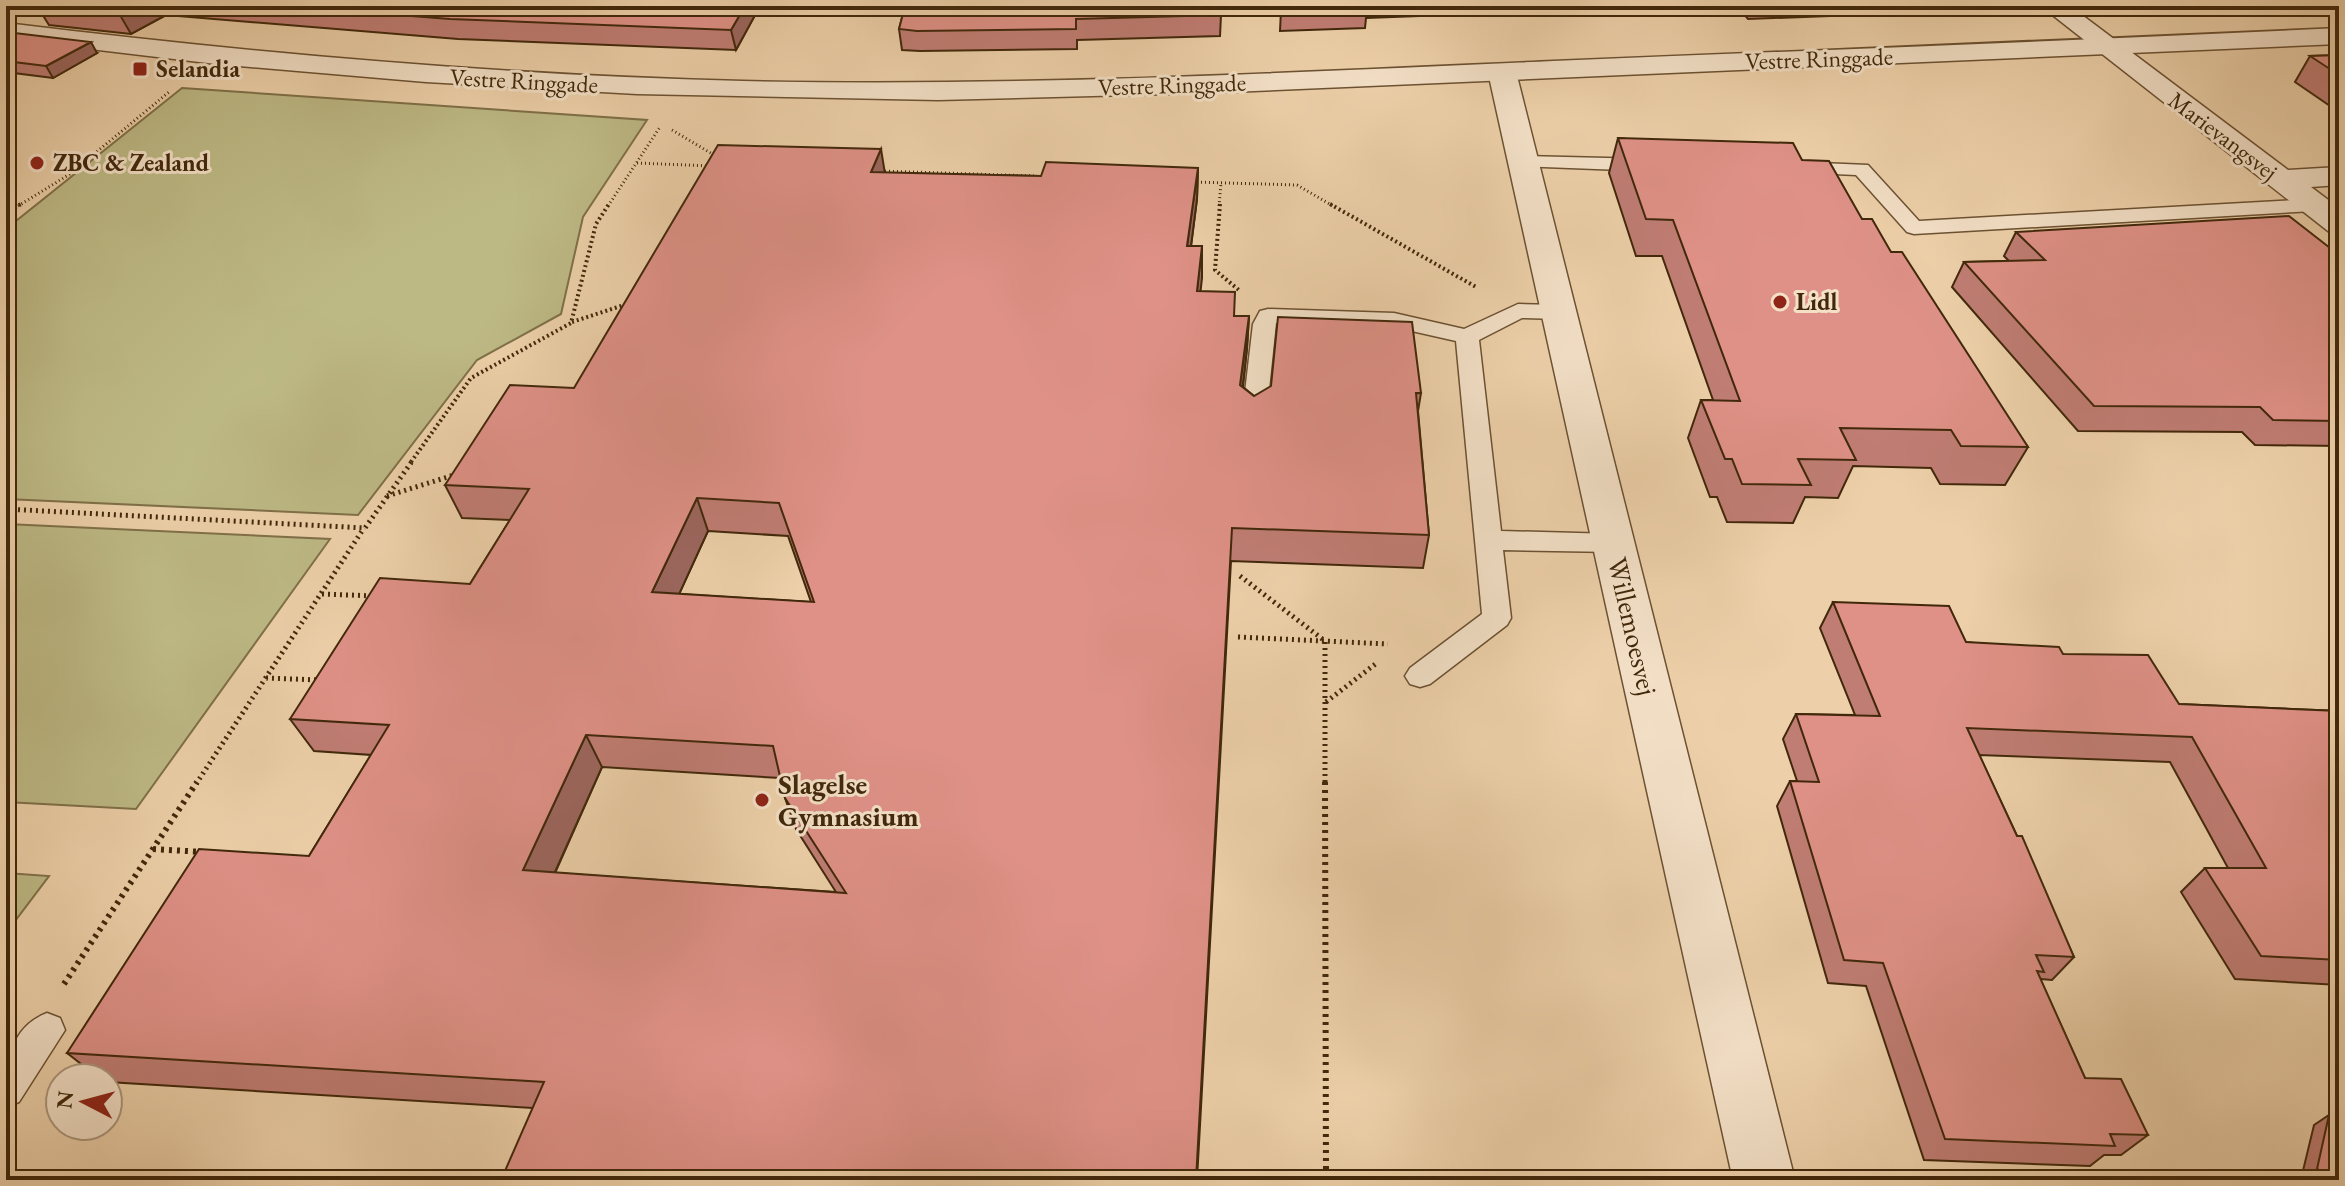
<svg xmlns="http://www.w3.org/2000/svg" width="2345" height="1186" font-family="'EB Garamond',serif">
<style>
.green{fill:#bdb985;stroke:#7f7048;stroke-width:2}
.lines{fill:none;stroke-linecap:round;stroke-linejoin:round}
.service-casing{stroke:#6c5232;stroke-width:3}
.minor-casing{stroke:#6c5232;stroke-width:3}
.tertiary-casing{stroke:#6c5232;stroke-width:3}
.path-far3{stroke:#41280b;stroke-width:3;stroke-dasharray:1 3;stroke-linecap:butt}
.path-far2{stroke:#41280b;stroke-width:4;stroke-dasharray:2 3;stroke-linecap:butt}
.path-far1{stroke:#41280b;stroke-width:5;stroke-dasharray:2 4;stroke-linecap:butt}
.path{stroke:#41280b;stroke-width:6;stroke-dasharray:3 5;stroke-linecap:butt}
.service{fill:#f3e0c7;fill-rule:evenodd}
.minor{fill:#f3e0c7;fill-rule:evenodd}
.tertiary{fill:#f3e0c7;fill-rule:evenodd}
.wall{fill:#c07d74;stroke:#41280b;stroke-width:2;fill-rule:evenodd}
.shaded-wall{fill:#9c665e;stroke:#41280b;stroke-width:2}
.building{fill:#df9187;stroke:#41280b;stroke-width:2;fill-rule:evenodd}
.poi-dot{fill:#8f2418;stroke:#f3e0c7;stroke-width:3}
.labels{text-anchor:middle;stroke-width:6;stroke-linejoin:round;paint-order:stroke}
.far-street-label{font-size:24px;fill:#41280b;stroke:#f3e0c7}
.far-poi-label{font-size:24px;font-weight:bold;fill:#41280b;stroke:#f3e0c7;text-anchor:start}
.street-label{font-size:28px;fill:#41280b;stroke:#f3e0c7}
.poi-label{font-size:28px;font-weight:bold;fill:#41280b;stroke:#f3e0c7;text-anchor:start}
</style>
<rect width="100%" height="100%" fill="#edd0a9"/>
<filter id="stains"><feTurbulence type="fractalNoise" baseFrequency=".0025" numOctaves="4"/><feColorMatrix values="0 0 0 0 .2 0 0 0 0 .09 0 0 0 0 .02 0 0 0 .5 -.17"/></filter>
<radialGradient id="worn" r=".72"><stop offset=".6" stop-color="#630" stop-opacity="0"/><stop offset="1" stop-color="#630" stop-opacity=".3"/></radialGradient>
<path class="green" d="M182,88L647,120L583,217L561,314L477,360L358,515L6,499V229Z
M6,524L330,539L136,809L6,802Z
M6,873L49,876L6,933Z"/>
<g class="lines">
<defs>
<path id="service" d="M1523,156L1648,159L1658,165L1648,171L1516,166L1513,162Z
M1797,162L1868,165L1919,221L2314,199L2324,205L2314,211L1914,234L1907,232L1856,175L1790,172L1787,168L1790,164Z
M1518,304L1560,305L1571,312L1560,319L1522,318L1479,340L1501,531L1614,534L1624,536L1628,543L1624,550L1614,552L1503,550L1511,618L1507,625L1430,684L1420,687L1410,684L1405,676L1410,668L1482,614L1456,341L1394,327L1276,323L1266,418L1254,426L1242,418L1253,324L1260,311L1268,309L1394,313L1464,329Z
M47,1013L60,1018L65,1030L19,1102L6,1107C6,1070 6,1029 47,1013Z"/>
<path id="minor" d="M2041,6H2070L2288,170L2339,167V185L2311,187L2339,208V234L2328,231Z
M1502,64L1512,66L1516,72L1795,1180H1733L1488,72L1492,66Z"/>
<path id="tertiary" d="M6,23C251,53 496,75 743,81C1013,87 1283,73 1553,61C1815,50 2077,41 2339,28V44L1207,93L938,100L637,94L426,82L216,64L6,39Z"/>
</defs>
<use href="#service" class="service-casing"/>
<use href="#minor" class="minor-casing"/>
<use href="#tertiary" class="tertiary-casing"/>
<path class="path-far3" d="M672,130L719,158
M637,163L711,166
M881,171L1035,176
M1193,182L1297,185L1333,206
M18,206L70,174L169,92
M608,206L660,127
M1219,206L1221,183"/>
<path class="path-far2" d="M1220,204L1215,270L1240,291
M1330,204L1476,287
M6,213L21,204
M572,322L627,304
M411,462L471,378L571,323L596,224L609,204"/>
<path class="path-far1" d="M387,496L454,475
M6,509L365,528L413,460
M1240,576L1325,641V784
M322,594L376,596
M1238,637L1388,644
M266,678L320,680
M1326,702L1378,662
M196,784L364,528"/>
<path class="path" d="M1325,782L1326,1180
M153,849L203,852
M64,984L197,782"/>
<use href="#service" class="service"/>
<use href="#minor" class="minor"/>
<use href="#tertiary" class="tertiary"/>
</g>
<path class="wall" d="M37,6H760L736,50L458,39L166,15L131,34L49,25Z
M905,6L1221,15L1220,36L1077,40V49L920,51L902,50L899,29Z
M1283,6H1448L1446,15L1366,18L1365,28L1280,31L1281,10Z
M1737,6H1937L1935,12L1748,19Z
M6,32L97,53L53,78L6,72Z
M2339,55V112L2295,82L2310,56Z
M1618,138L1802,160L1862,219L1891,252L2028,447L2005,485L1940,484L1931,468L1853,466L1838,498L1805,497L1793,523L1727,522L1717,497H1710L1688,438L1701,400H1713L1662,256H1636L1609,173Z
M1198,168L1197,199L1191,246H1202L1200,291L1234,316H1249L1247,348L1243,387L1254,396L1421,393L1418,411L1429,535L1423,568L1231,561L1197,1180L533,1108L108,1082V1078H99L67,1053L309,856L371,755L314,751L290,719L470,584L510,520L462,518L445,485L574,388L884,173L1041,176ZM708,531L788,536L811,602L679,594ZM602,767L780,778L785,798L796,829L836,892L555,873Z
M2016,232L2339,255V446L2255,445L2242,432L2078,431L1952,287L1964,262L2009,261L2004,256Z
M1833,602L1966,642L2063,654L2179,704L2339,711V985L2235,979L2181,892L2205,868H2228L2170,762L1979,755L2074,957L2052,980L2040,979L2085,1078L2148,1135L2121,1155H2104L2090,1166L1924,1160L1866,986L1828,983L1777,806L1790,781H1797L1783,739L1796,714L1855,715L1820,628Z
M2329,1115L2339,1180H2303L2301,1179L2314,1125Z"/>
<path class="shaded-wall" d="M137,6H161L166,15L131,34L120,15Z
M745,6H760L736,50L731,30Z
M91,42L97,53L53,78L46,66Z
M881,149L886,180L871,172Z
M1198,168L1197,199L1187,277V246Z
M1202,246V278L1197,323V291Z
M1249,316L1247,348L1239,418L1240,385Z
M697,498L708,531L665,625L652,592Z
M586,735L602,767L542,901L523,870Z"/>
<path class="building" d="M40,6H137L120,15Z
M282,6H745L731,30L450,19Z
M905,6H1218L1221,15L1076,19V29L917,31L899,29Z
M1283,6H1366L1367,7L1281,10Z
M6,32L91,42L46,66L6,61Z
M2339,55V75L2310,56Z
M1618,138L1793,143L1802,160L1829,161L1862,219H1872L1891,252H1902L2028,447L1961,446L1951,430L1840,428L1856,460L1798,459L1811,485L1742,484L1732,459H1725L1701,400L1740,401L1673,220L1646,219Z
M718,145L881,149L871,172L1041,176L1046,162L1198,168L1187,246H1202L1197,291L1235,292L1234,316H1249L1240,385L1254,396L1271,386L1278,317L1412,322L1421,393H1416L1429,535L1232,528L1196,1180H501L544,1082L67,1053L199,849L309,856L389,725L290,719L380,578L470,584L529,489L445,485L510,385L574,388ZM697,498L779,503L814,602L652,592ZM586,735L773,746L785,798L846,893L523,870Z
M2289,216L2339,255V421L2273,420L2260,407L2094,406L1964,262L2045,260L2016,232Z
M1833,602L1949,606L1966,642L2059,647L2063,654L2148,655L2179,704L2339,711V960L2261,956L2205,868H2266L2192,737L1967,728L2017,836H2022L2074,957L2036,955L2044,972L2037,971L2085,1078L2121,1079L2148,1135L2110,1134L2115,1146L1945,1139L1883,963L1844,960L1790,781L1819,782L1796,714L1880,716Z
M2329,1115H2339V1180L2317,1169Z"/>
<g class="poi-dot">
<rect x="132" y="61" width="16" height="16" rx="4"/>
<circle cx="37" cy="163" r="8"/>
<circle cx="1780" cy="302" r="8"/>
<circle cx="762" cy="800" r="8"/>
</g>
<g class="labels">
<g class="far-street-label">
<text transform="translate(1819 59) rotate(-2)" y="8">Vestre Ringgade</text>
<text transform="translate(524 81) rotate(3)" y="8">Vestre Ringgade</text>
<text transform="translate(1172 85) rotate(-2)" y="8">Vestre Ringgade</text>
<text transform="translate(2223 136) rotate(37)" y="8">Marievangsvej</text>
</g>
<g class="far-poi-label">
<text x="156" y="77">Selandia</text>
<text x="53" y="171">ZBC &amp; Zealand</text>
<text x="1796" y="310">Lidl</text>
</g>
<g class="street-label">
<text transform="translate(1633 626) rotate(77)" y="10">Willemoesvej</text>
</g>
<g class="poi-label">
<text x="778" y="794">Slagelse<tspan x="778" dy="32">Gymnasium</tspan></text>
</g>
</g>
<rect width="2345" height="1186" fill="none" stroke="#edd0a9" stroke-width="32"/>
<rect x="8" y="8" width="2329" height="1170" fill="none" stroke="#41280b" stroke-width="4"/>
<rect x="16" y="16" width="2313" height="1154" fill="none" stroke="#41280b" stroke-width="2"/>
<g transform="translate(84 1102) rotate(276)"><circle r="38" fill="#f3e0c7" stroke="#ac967c" stroke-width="2"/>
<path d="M0-6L14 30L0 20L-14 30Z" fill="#8f2418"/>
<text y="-12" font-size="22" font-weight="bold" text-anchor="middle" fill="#41280b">N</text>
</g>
<rect width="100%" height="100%" filter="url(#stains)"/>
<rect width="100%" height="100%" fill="url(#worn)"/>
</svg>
